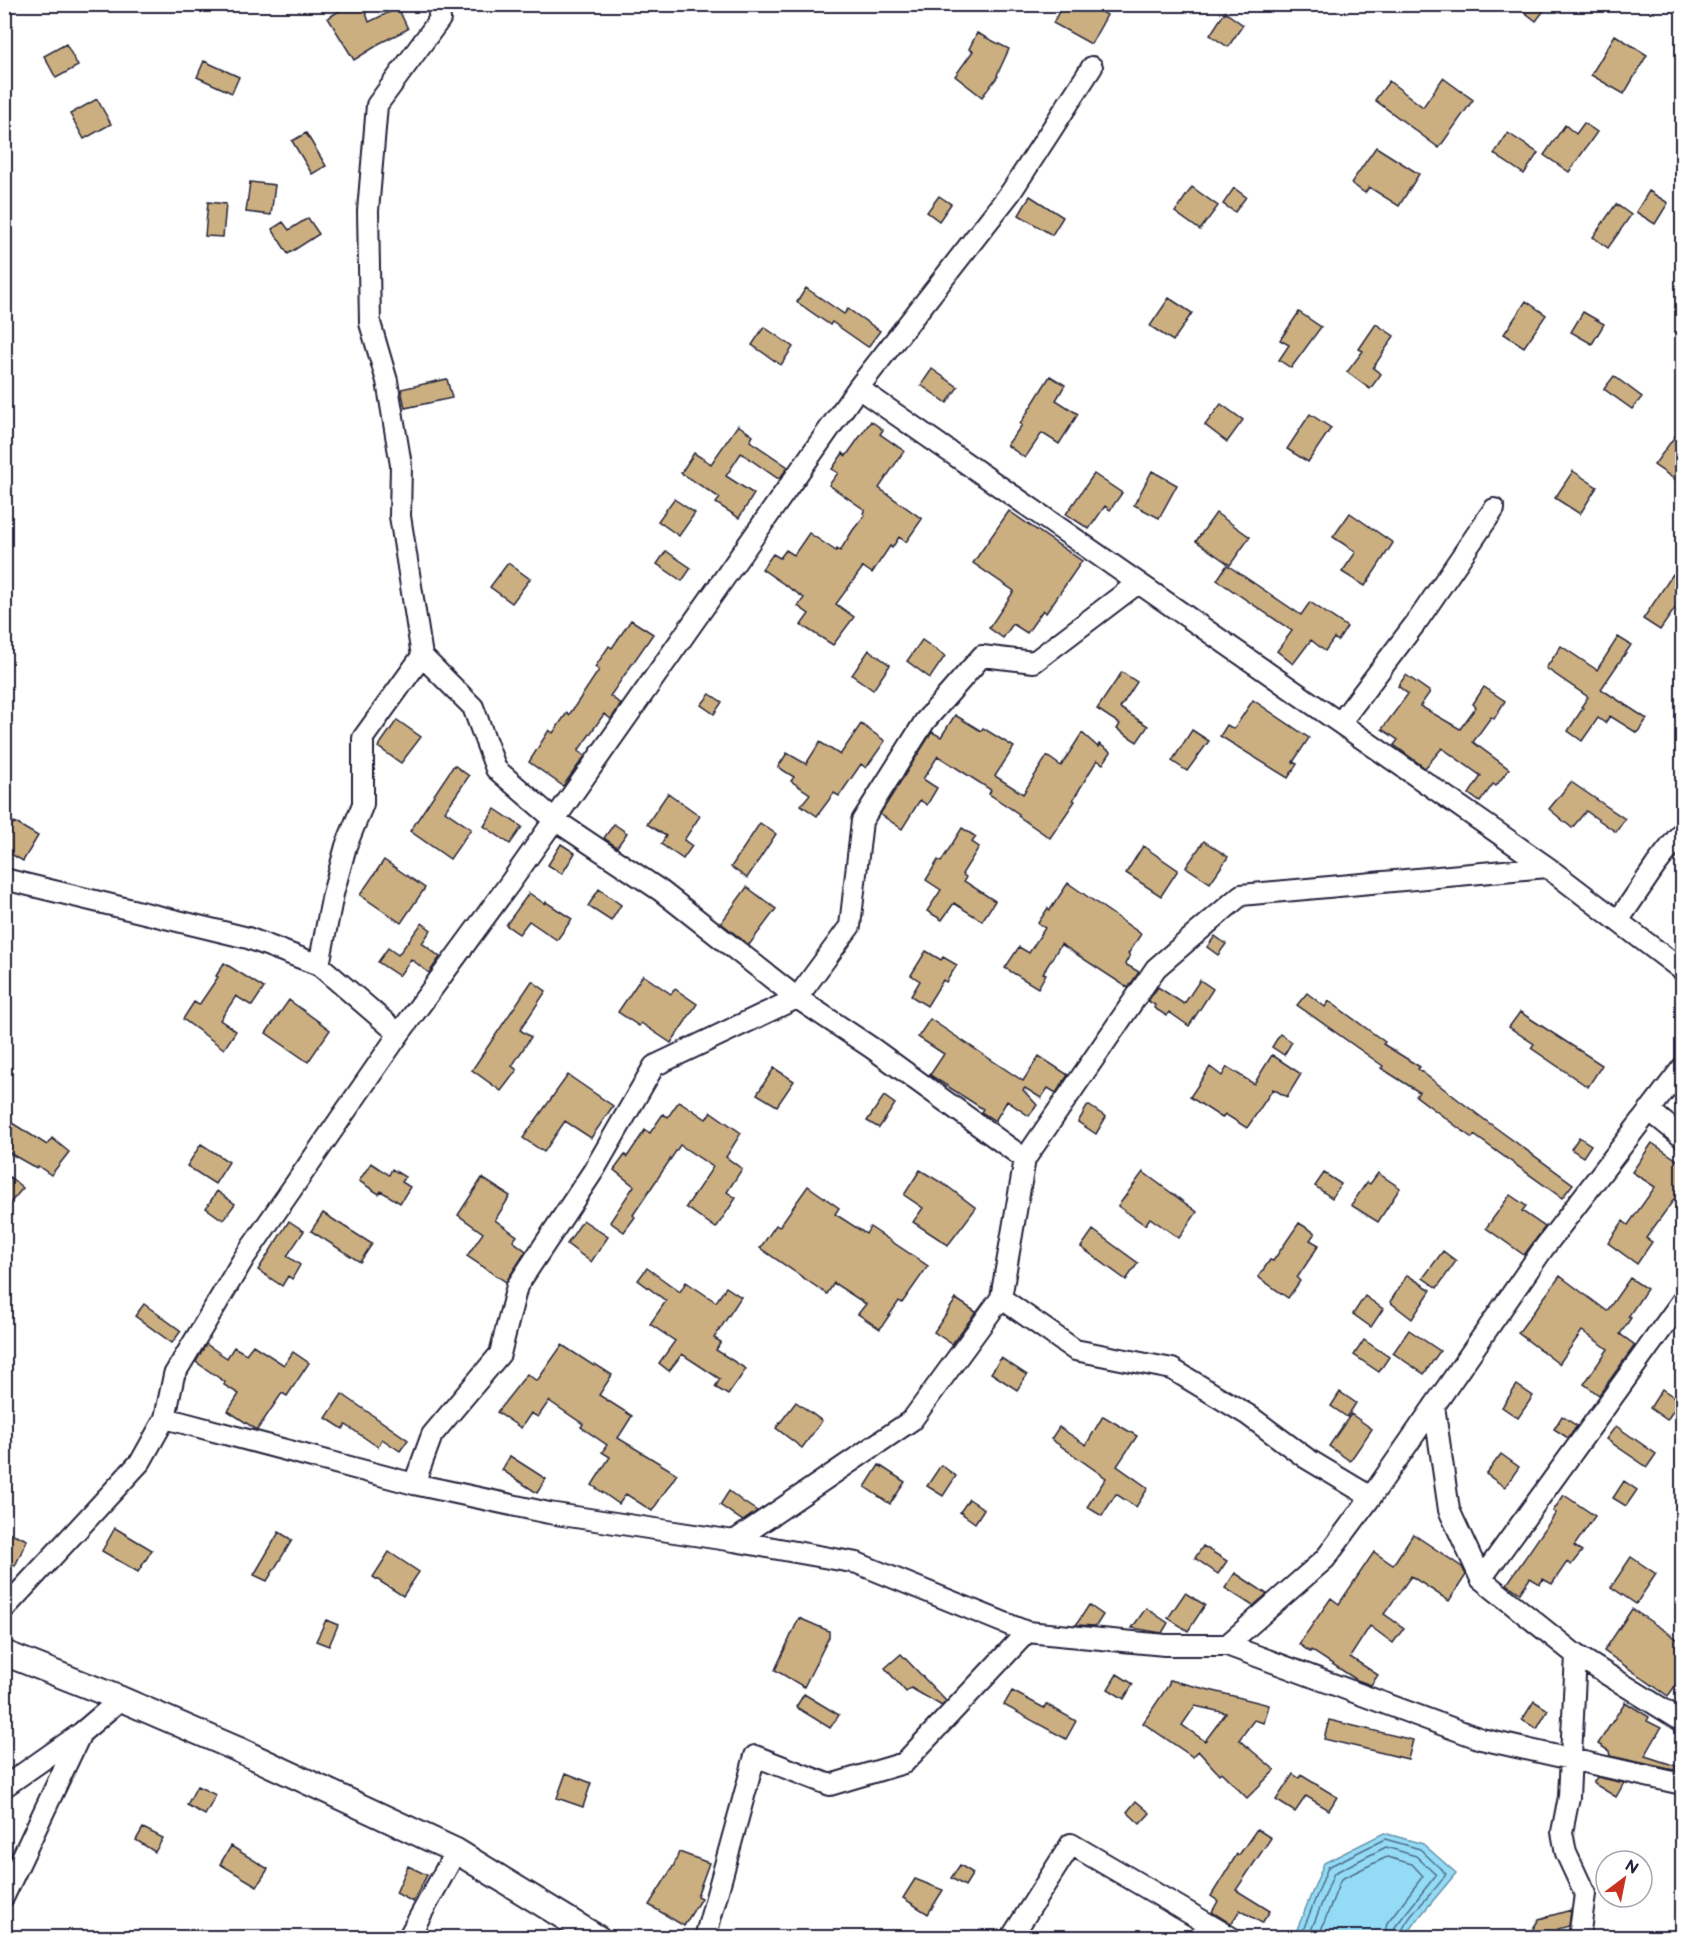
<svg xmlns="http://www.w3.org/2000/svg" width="1687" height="1942" font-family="'Balsamiq Sans',sans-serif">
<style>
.water{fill:#94dcf6;stroke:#6692ab;stroke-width:1.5}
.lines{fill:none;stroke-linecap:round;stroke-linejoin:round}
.shore{stroke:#506c86;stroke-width:1.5}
.building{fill:#ccaf81;stroke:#22223b;stroke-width:1.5;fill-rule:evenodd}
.minor-casing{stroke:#22223b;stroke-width:24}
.major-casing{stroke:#22223b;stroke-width:28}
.minor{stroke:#fff;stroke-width:20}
.major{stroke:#fff;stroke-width:24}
</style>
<rect width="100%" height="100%" fill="#fff"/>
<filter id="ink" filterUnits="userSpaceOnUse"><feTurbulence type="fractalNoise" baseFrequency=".0167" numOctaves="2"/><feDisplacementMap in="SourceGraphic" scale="12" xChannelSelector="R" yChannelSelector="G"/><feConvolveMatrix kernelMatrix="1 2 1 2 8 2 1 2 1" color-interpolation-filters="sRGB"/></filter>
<g filter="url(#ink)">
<path class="water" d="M1384,1833L1423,1844L1456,1873L1421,1915L1405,1937H1294L1324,1863Z"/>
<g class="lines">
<path class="shore" d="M1300,1938L1328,1867L1385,1839L1420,1849L1446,1874C1436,1892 1403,1917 1400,1938
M1308,1938L1334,1873L1386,1847L1416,1856L1436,1875L1395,1927L1393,1938
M1318,1938L1341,1879L1387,1857L1412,1864L1423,1876L1387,1923L1384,1938"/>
</g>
<path class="building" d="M350,4H363L369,22L398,8L408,29L378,44V45L354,60L328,18Z
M1063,4H1088L1107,15L1091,44L1053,23Z
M1514,4H1549L1536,21Z
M1225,12L1243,25L1228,47L1210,35Z
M977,33L1009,49L997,75L998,76L982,97L955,76L973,51L969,49Z
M1615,35L1647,55L1624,94L1591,75Z
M66,44L78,66L56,78L44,56Z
M204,61L239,77L232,93L197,77Z
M1443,78L1473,100L1439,148L1375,100L1389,81L1423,107Z
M97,99L111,124L84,139L70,114Z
M1584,123L1597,132L1569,172L1544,155L1565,125L1576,134Z
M306,133L326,166L312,174L292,141Z
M1508,133L1538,153L1524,174L1494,154Z
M1376,147L1419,174L1399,206L1369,187L1365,193L1351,183Z
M250,182L275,185L271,215L246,212Z
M1192,187L1218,206L1200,230L1175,212Z
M1234,188L1246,197L1235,212L1223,204Z
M1649,191L1668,203L1655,224L1636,212Z
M939,196L951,204L939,221L927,212Z
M1030,196L1063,217L1052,235L1019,215Z
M208,202L226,204L223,237L205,236Z
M1616,204L1631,215L1608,248L1593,237Z
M308,218L319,234L288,254L272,229L283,222L289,230Z
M806,288L844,314L848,309L880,331L868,347L832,322L830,325L797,302Z
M1169,298L1192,313L1173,341L1150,326Z
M1526,301L1546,315L1524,347L1504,334Z
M1299,312L1321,327L1291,368L1279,360L1289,345L1280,340Z
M1583,312L1604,324L1592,344L1571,332Z
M1376,324L1394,336L1373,368L1381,374L1370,389L1347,372L1363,351L1359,349Z
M764,327L793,347L781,365L752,345Z
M932,369L958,387L947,403L921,385Z
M1050,376L1065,385L1056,400L1078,414L1059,444L1042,433L1025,458L1007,445L1022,425L1020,424Z
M1614,376L1642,397L1632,409L1604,389Z
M447,379L452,398L405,408L401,389Z
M1221,404L1243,420L1227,442L1205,425Z
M1310,414L1331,428L1308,462L1287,449Z
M871,421L883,430L880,434L904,451L879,488L922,519L906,542L899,537L892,548L890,546L872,573L863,567L836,604L854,617L833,645L801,625L809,614L798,606L804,598L762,569L773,554L780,558L786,550L794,555L809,533L836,551L837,549L840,551L853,530L865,515L863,513L865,510L829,485L838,473L832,469L843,453L846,456Z
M738,425L753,436L750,441L788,467L780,478H777L741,453L726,476L754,494L739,518L716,503L720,498L681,473L694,453L711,464Z
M1683,425V485L1654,465Z
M1152,471L1177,485L1159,518L1134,505Z
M1573,471L1597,487L1580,514L1555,498Z
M1094,474L1122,493L1110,510L1105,506L1089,529L1066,514Z
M674,499L695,513L679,536L658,521Z
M1009,511L1082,561L1046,613L1043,610L1027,633L1013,624L1003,638L989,628L1014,591L973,563Z
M1216,513L1250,537L1230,565L1196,541Z
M1350,513L1393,543L1365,586L1342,572L1356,552L1333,537Z
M666,551L691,568L682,581L657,564Z
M508,563L530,579L512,603L490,587Z
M1227,565L1301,615L1310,602L1347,627L1338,641L1334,638L1325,651L1311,640L1293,664L1277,651L1292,631L1217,580Z
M1673,574L1683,581V597L1660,630L1643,619Z
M631,620L653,634L610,696L621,704L611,719L604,714L578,751L585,756L563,786L529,762L549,730L553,733L567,713L569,715L599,670L595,667L609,646L612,648Z
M1618,637L1631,645L1601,689L1647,719L1637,733L1610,716L1605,723L1598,718L1582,741L1568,731L1583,708L1581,707L1588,697L1546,668L1561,646L1597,670Z
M922,640L945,656L930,678L907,661Z
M869,650L890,665L873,690L852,675Z
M1122,672L1137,682L1120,708L1148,726L1137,742L1117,729L1120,724L1097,709Z
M1406,675L1430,692L1420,706L1460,729L1476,707L1473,704L1484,687L1505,701L1494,719L1491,717L1473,742L1509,769L1496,786L1493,784L1480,802L1469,794L1481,776L1442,748L1425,768L1394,745L1398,740L1382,729L1408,694L1398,686Z
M710,694L722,702L714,714L701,705Z
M1253,700L1309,738L1293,762L1297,764L1288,778L1220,736L1227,725L1234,729Z
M955,715L981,731L983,728L1014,747L995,776L1023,794L1047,756L1061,766L1082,733L1098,747L1099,744L1111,752L1103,764L1097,760L1073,800L1075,801L1050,838L1018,816L1019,814L989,794L991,790L938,756L923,779L937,788L927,805L920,800L902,829L880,814L932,732L941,737Z
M397,720L421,737L401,763L378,747Z
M861,724L885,741L866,768L861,764L839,796L834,793L817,816L801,805L810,794L791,781L794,777L778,767L787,753L806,764L820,742L840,755Z
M1192,730L1209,741L1187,771L1172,761Z
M454,765L469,776L445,811L471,829L450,859L410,831Z
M1571,782L1625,819L1616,832L1586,811L1572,828L1549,809Z
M668,793L700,816L684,840L692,846L683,859L661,844L666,836L647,824Z
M495,809L522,827L510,844L484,826Z
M14,822L38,836L23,861L4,850V839Z
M760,823L776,834L747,878L731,867Z
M614,824L627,833L617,847L604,838Z
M962,828L976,837L972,842L979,847L962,874L966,877L964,881L995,901L982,921L954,903L942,920L927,911L941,890L926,880L938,860L941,862Z
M1204,841L1228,857L1210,883L1186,867Z
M561,844L575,853L562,874L548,865Z
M1143,846L1178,870L1161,896L1126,873Z
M384,860L425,888L401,923L360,895Z
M1068,883L1141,934L1128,954L1130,955L1125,964L1139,972L1128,988L1061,944L1043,973L1046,974L1038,988L1005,968L1019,947L1029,953L1045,928L1038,923L1048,908L1050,910Z
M747,887L776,909L749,945L721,923Z
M599,889L621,905L611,921L588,906Z
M529,893L545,904L546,902L572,919L557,940L529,921L519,934L506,925Z
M422,923L431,930L422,943L440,957L429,973L411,959L399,976L378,962L388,948L398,955Z
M1215,936L1226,944L1218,955L1207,947Z
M926,951L941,960L943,957L957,965L946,982L943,980L927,1006L911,996L920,981L911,975Z
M224,963L264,988L252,1006L236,996L220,1020L236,1031L224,1049L183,1019L194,1002L199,1005L218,977L216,976Z
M643,975L671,994L675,989L697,1004L671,1043L641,1023L639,1026L618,1012Z
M1200,980L1213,989L1189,1026L1169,1012L1167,1016L1154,1008L1155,1005L1148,1001L1158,987L1184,1004Z
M532,981L546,991L520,1030L531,1037L512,1066L517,1070L501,1091L472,1070Z
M1307,993L1325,1007L1329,1001L1385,1042L1383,1044L1420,1067L1418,1069L1485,1120L1573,1184L1562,1198L1474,1135L1472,1138L1416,1096L1419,1092L1381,1068L1383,1066L1297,1005Z
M289,1000L330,1030L308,1062L266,1033Z
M1520,1012L1602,1065L1588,1087L1531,1048L1534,1044L1509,1027Z
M930,1019L1023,1081L1039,1056L1068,1075L1056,1093L1048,1088L1041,1098L1025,1088L1023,1090L1037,1105L1029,1116L1007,1101L995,1121L981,1112L983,1109L930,1075L944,1054L918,1037Z
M1280,1034L1292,1042L1284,1055L1272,1047Z
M1272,1055L1301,1074L1287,1097L1273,1089L1247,1128L1225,1114L1222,1118L1190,1097L1210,1067L1222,1076L1227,1067L1254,1084Z
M774,1068L794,1081L777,1106L757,1094Z
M568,1075L613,1106L591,1138L565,1121L544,1152L523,1138Z
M884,1096L895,1104L879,1128L867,1121Z
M679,1101L706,1119L711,1112L741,1133L726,1157L742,1169L727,1192L736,1198L716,1228L686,1207L713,1167L680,1145L633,1215L635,1217L624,1232L610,1222L634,1186L614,1170L625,1155L627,1157L645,1130L650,1133L663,1114L668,1117Z
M1088,1105L1106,1117L1096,1134L1078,1122Z
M4,1118L47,1145L52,1138L69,1152L51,1175L38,1166L36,1168L4,1150Z
M1579,1137L1591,1145L1583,1157L1571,1149Z
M1652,1143L1683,1164V1187L1646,1238L1652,1242L1637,1264L1608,1243L1623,1221L1628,1225L1655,1187L1632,1172Z
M201,1144L229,1162L215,1184L187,1166Z
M371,1163L389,1175L392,1169L405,1177L402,1182L410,1187L400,1203L381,1191L379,1194L359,1181Z
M920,1170L947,1186L976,1208L948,1245L913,1222L923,1208L904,1195Z
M1143,1172L1197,1212L1179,1238L1150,1218L1145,1225L1118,1206Z
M1324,1173L1341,1184L1332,1198L1315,1186Z
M1378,1173L1400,1188L1378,1222L1351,1205L1367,1182L1370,1184Z
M10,1177L23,1188L4,1210V1184Z
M482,1178L510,1196L495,1220L517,1236L513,1241L526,1251L506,1282L467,1256L483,1233L458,1215Z
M808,1186L839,1208L835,1214L866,1234L870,1227L928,1266L902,1303L899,1301L880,1329L858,1314L866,1304L834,1283L827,1294L760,1248L776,1225L779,1227Z
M217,1191L235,1204L223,1220L206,1208Z
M1510,1195L1526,1206L1522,1211L1545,1227L1524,1255L1486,1228Z
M323,1213L372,1244L360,1262L311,1231Z
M583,1220L608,1237L591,1262L567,1244Z
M289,1221L304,1231L287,1256L300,1265L292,1279L288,1276L282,1286L258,1270Z
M1299,1223L1315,1233L1310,1240L1319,1245L1297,1278L1300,1281L1288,1298L1258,1277L1270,1260L1273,1261Z
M1093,1230L1138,1263L1126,1280L1081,1247Z
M1443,1251L1456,1261L1437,1288L1423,1278Z
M647,1268L680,1292L686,1282L716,1302L726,1287L741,1297L714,1338L721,1342L716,1350L746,1369L728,1395L715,1387L720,1379L682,1354L669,1371L659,1363L675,1341L650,1324L666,1301L638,1280Z
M1407,1275L1431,1290L1412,1319L1390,1302Z
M1560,1276L1607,1311L1630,1278L1647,1289L1628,1317L1631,1318L1620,1334L1635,1345L1599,1395L1584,1384L1608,1349L1582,1331L1559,1364L1518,1333Z
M1365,1296L1383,1309L1371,1327L1353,1314Z
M956,1299L976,1312L952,1344L934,1332Z
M144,1304L181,1331L172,1343L135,1316Z
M1409,1330L1440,1351L1424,1374L1393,1353Z
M1364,1340L1389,1357L1379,1372L1354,1355Z
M206,1344L227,1358L234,1347L246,1354L253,1345L284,1365L293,1352L309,1363L287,1396L282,1393L257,1430L228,1411L239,1394L224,1385L225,1382L196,1362Z
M562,1345L594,1366L595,1364L612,1375L599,1395L632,1416L618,1438L677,1474L652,1511L626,1494L619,1504L592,1485L610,1457L602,1452L607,1445L581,1427L583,1424L549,1401L538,1417L531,1413L521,1428L497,1412L527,1374L537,1381Z
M1001,1358L1027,1375L1017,1390L991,1373Z
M1517,1385L1533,1396L1518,1418L1502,1407Z
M1662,1389L1680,1401L1667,1420L1650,1408Z
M1340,1392L1356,1403L1347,1417L1331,1406Z
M342,1394L408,1440L400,1451L382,1439L378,1447L346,1425L343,1429L326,1418Z
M796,1402L822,1421L802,1448L776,1428Z
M1351,1414L1372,1429L1350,1461L1329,1446Z
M1103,1416L1137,1436L1117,1466L1148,1488L1136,1507L1116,1494L1102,1516L1087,1507L1106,1478L1051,1439L1059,1427L1086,1445Z
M1562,1416L1577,1426L1568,1438L1554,1429Z
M1616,1426L1656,1454L1647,1467L1606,1439Z
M1501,1454L1519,1467L1505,1487L1486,1474Z
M510,1456L546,1479L537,1493L502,1470Z
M879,1465L905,1482L890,1504L865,1487Z
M941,1465L956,1476L943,1496L927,1486Z
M1624,1481L1637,1490L1626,1506L1613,1498Z
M729,1491L742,1501L757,1511L743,1521L720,1505Z
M1564,1495L1595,1516L1574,1546L1582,1551L1571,1565L1567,1562L1552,1584L1543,1579L1540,1584L1530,1578L1520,1593L1507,1584L1556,1513L1553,1511Z
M969,1499L984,1509L975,1523L960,1512Z
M115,1528L152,1550L138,1572L102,1551Z
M4,1530L27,1540L15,1566L4,1561Z
M279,1532L292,1540L267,1581L254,1575Z
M1413,1534L1462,1567L1466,1575L1449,1601L1411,1576L1384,1614L1404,1628L1393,1643L1370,1626L1350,1657L1378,1675L1371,1685L1357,1680L1311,1650L1310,1652L1299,1644L1331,1598L1339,1604L1374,1552L1393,1565Z
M1203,1546L1227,1561L1218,1574L1195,1558Z
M389,1552L419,1572L403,1596L373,1577Z
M1631,1557L1656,1574L1636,1604L1611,1587Z
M1235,1573L1267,1594L1253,1606L1225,1588Z
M1185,1593L1205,1605L1188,1631L1168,1618Z
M1089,1605L1103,1615L1096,1626L1076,1625Z
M1146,1608L1168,1623L1162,1633L1132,1628Z
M1632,1609L1683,1643V1675L1668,1696L1604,1651Z
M799,1618L829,1631V1637L804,1687L775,1670Z
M326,1620L338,1625L329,1646L316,1641Z
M901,1654L946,1701L942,1706L911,1688L906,1692L885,1668Z
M1117,1674L1133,1684L1124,1699L1108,1689Z
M1170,1680L1269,1705L1264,1723L1254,1720L1239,1740L1275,1770L1247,1798L1221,1772L1219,1774L1198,1751L1193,1757L1143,1723L1168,1686ZM1195,1706L1226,1713L1205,1741L1182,1725Z
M1012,1691L1044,1708L1046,1704L1076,1721L1066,1739L1004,1705Z
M804,1694L839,1715L830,1728L796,1707Z
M1534,1701L1548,1710L1537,1729L1522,1720Z
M1625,1702L1649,1717L1647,1721L1661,1728L1645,1756L1676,1766L1674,1770L1610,1756L1609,1751L1598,1744Z
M1329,1720L1413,1740L1408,1759L1324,1739Z
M566,1773L591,1783L583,1807L557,1798Z
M1293,1774L1299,1778L1301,1775L1337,1797L1329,1810L1306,1796L1295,1812L1276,1800Z
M1597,1777L1624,1783L1616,1797L1593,1783Z
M197,1786L216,1795L205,1815L187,1805Z
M1136,1801L1150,1813L1140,1824L1127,1812Z
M143,1828L163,1838L155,1852L136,1840Z
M1257,1829L1271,1838L1236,1890L1270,1911L1262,1923L1240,1910L1231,1924L1212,1912L1218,1901L1211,1896L1237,1854L1239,1855Z
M231,1846L268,1869L257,1886L220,1864Z
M679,1852L709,1863L697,1896L701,1898L684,1926L649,1905L674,1865Z
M960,1865L973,1873L965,1886L951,1878Z
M408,1866L427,1875L413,1902L396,1893Z
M915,1879L943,1890L928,1914L903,1898Z
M1571,1910L1569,1926L1558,1929V1938H1527L1539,1919Z"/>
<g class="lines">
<defs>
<path id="minor" d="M858,388L1011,192L1092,67
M422,656L473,707L496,769L555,820L661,891L797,998L872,1048L1025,1159
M1340,723L1418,620L1494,509
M4,879L248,938L319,965
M1618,921L1656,865L1682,832
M399,1034L510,883L858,388L1547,867L1682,970
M1649,1110L1682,1137
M1001,1298L1075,1350L1172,1369L1248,1415L1306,1458L1371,1497
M1434,1406L1449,1510L1481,1579L1576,1655L1682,1721
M165,1418L414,1484L549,1513L734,1541L857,1563L1027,1632L1165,1645H1227L1481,1739L1682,1784
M414,1484L432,1435L500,1354L517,1286L594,1170L654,1066L797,998L850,926L862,821L925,721L982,656L1034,662L1138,583
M734,1541L912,1420L1001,1298L1025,1159L1156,968L1241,895L1547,867
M1481,1579L1682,1301
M4,1609L141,1461L165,1418L174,1375L244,1258L399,1034L319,965L333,894L346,846L363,804V738L422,656L400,516L401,465L387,381L370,323L368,211L377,105L440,19L437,4
M1227,1645L1325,1559L1371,1497L1543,1249L1682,1068
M1576,1655L1569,1797L1562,1832L1566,1853L1585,1894L1579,1938
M4,1787L81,1733L121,1699
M4,1896L81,1733
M408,1938L456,1851
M705,1938L755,1756L830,1785L904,1763L1027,1632
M1011,1938L1071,1844L1232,1938"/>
<path id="major" d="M4,1653L121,1699L237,1749L456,1851L598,1938"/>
</defs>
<use href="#minor" class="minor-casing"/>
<use href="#major" class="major-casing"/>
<use href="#minor" class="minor"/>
<use href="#major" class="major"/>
</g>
</g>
<rect width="1687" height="1942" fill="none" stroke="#fff" stroke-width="24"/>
<rect x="12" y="12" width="1663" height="1918" fill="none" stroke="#22223b" stroke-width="2" filter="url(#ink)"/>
<g transform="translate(1624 1879) rotate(32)"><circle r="28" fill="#ffffff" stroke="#a7a7b1" stroke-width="1.5"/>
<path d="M0-4.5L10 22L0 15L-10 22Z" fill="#c8321e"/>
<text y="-9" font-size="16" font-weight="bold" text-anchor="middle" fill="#22223b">N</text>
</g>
</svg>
